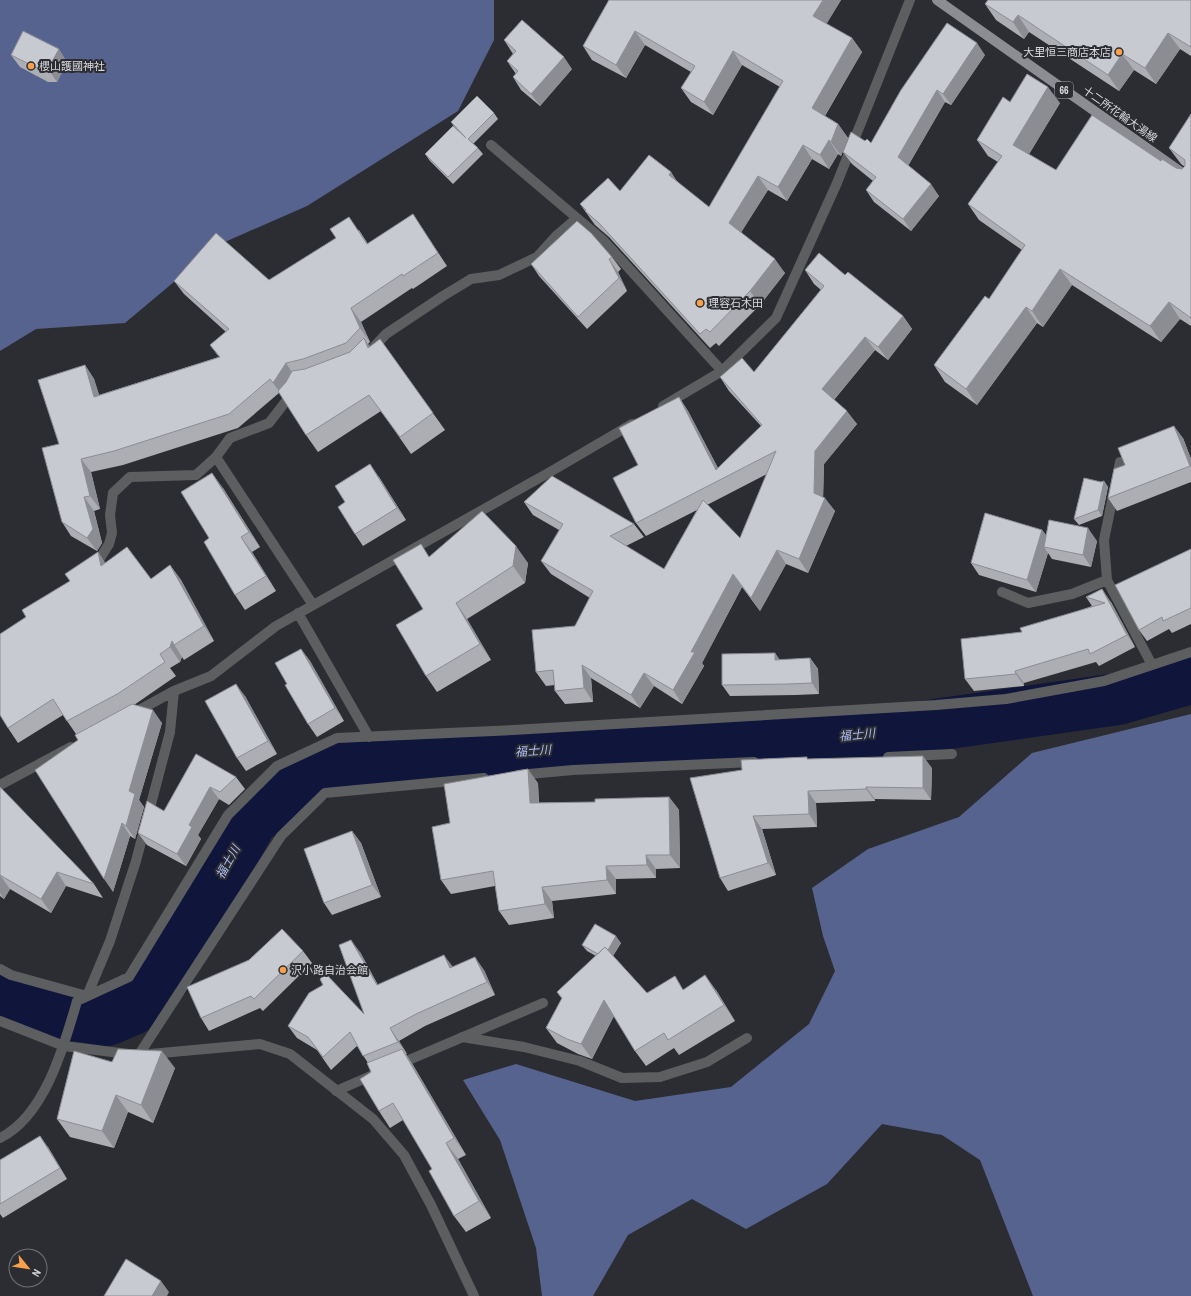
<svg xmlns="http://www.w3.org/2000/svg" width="1191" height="1296" font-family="'Archivo Narrow','Noto Sans JP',sans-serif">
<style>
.forest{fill:#57638f}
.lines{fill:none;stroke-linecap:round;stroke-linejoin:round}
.river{stroke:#10163b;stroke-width:52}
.minor{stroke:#5d5e60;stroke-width:10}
.major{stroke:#8b8d92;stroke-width:10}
.wall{fill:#acaeb4;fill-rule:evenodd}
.shaded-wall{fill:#8c8d92}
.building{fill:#c8cad1;stroke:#8c8d92}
.poi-dot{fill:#f8a04b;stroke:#2b2d32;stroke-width:1.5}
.labels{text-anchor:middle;stroke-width:4;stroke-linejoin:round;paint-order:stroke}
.shield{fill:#2b2d32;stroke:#a4a5a9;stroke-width:1}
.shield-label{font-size:10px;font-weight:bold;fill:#d8d9dc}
.poi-label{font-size:11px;fill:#d8d9dc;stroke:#2b2d32;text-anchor:start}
.street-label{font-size:11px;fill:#d8d9dc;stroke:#2b2d32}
.water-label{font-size:12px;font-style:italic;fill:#adbef6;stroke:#2b2d32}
</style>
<rect width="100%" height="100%" fill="#2b2d32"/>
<path class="forest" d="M0,0H494V40L458,111L307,206L218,245L125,323L36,329L0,351Z
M1191,714V1296H1033L980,1160L942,1135L882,1124L827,1184L746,1229L692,1199L628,1235L593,1296H542L536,1248L500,1140L463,1080L516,1064L635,1101L731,1087L809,1024L835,971L823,936L812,888L868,849L959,817L1032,753Z"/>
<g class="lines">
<path class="river" d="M0,995L28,1008L107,1020L135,1008L167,975L251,821L299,784L348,759L430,758L624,745L748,741L768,743L864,735L1118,699L1191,678"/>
<path class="minor" d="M491,145L604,241L722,371
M372,349L386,334L443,296L471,279L499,275L537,257L556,236L577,218
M293,392L269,423L230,438L216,457L313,605
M663,406L722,371L776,318L837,183L910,0
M1120,462L1104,540L1107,580L1152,665
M94,568L109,544L112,533L110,515L113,493L130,477L196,475L216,457
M1002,592L1028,603L1072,594L1107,580
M298,613L369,737
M132,714L174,691
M888,757L952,754
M518,775L573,770L754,762
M0,785L71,747
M0,969L11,975L87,996
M87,996L110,941L136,861L170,732L174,691L211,676L276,626L550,472L632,424
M0,1021L64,1046L128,1054
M462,1037L524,1047L580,1061L622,1078L660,1077L707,1062L747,1038
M150,1054L260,1044L290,1054L373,1119L404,1155L431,1205L474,1296
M138,1056L281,836L325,793L484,778
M397,1065L543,1003
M336,1091L373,1075
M0,1138C45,1116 64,1046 77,1001L129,977L228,815L277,766L337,738L513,730L936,705L1006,699L1104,681L1191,652"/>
<path class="major" d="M937,0L1191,179"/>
</g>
<path class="wall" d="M609,0H841L826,24L852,38L862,52L825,116L838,124L848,138L841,156L838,154L829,169L812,159L787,201L768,190L741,232L785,273L760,305L719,346L716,343L710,348L609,237L595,225L580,204L620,191L671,172L677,182L709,207L780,87L742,65L713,115L691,102L681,88L691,72L645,45L626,78L592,60L583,46Z
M1191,0V56L1180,49L1156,84L1134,70L1119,91L1029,32L1024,39L996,20L985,4Z
M504,40L572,69L540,106L521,90L513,77L516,74L507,61L513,54Z
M11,55L67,62L57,82H48L20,67Z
M985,55L951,105L945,102L908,166L939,196L911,231L874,202L866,190L873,181L852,164L843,152L871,143L901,90Z
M1010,102L1060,103L1029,154L1056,170L1161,161L1176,168L1182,169L1185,167L1181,164L1169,148L1191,114V326L1180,319L1161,342L1072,285L1043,327L1037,323L977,405L945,382L934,365L989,299L1022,250L979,220L968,204L998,162L988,156L977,140Z
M494,113L498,119L473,144L478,148L483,154L453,184L430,161L425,154L455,128L451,122Z
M422,228L447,266L413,289L412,288L361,322L370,342L368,344L370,347L380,339L445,430L411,454L381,411L318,452L306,435L279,393L238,428L123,465L91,472L100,509L94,511L102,543L97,551L71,536L62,522L59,444L85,365L94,379L99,395L219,357L210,345L226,332L184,294L174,281L269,280L359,230L368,244Z
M612,257L621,269L618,272L627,291L587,329L539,276L531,264Z
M805,270L845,275L903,316L912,329L888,360L875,350L834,400L857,424L824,464L823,497L835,511L808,573L786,564L760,611L742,587L702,663L704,666L682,704L654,686L640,708L591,678L593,702L565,704L555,691V685L546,686L536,672L575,626L590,598L551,574L541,561L559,530L533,515L524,502L634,524L644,537L626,546L664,569L697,510L646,536L636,523L638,465L679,397L688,411L718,468L761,426L729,391L720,377L754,372L821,290L814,284ZM767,474L740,538L707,505Z
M1183,438L1191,459V482L1117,511L1108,498L1125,465Z
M379,477L406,520L363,546L355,534L345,502Z
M1104,481L1108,487L1102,516L1079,525L1074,519Z
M223,488L260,547L252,552L276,591L245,610L235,595L209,538Z
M1042,530L1046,535L1097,541L1091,567L1052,559L1048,553L1036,592L979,575L971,563Z
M1191,549V624L1172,633L1169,629L1147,641L1139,630Z
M98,552L105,563L151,579L170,565L181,580L214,641L184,660L182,657L180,662L170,668L176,676L134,705L162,723L139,800L144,807L135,839L130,836L113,892L78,740L76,734L63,715L18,743L8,728L26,617L70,581Z
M430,556L528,563L525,583L467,619L491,660L437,692L426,676L423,609Z
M1086,597L1111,602L1135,647L1099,666L1096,662L1024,683V686L974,691L965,679L1022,632L1092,606Z
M301,649L310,661L344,721L317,737L308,724L287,684Z
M775,653L779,660L810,658L818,669L819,694L796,695L730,696L722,685Z
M245,696L277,754L246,771L237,758Z
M196,754L236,777L245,789L229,805L219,799L198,835L201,839L186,866L147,845L138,833L164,811Z
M808,759L932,768L931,800L875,799V801L816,803L817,827L762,829L776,875L728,891L720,878L742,770Z
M538,783L539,803L595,802L669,797L679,810L680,868L656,869V878L616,879V894L552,901L554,918L509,925L499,911L495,886L451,894L441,880L450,823Z
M0,787L94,884L103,898L66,886L51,913L10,889L4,899L0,896Z
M352,831L361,843L381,897L332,915L324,903Z
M621,943L613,956L647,993L683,989L716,990L735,1021L679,1055L674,1048L646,1066L635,1051L614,1016L592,1059L578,1054L557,1043L546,1028L562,999L557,992L596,956L587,951L582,945Z
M303,951L312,963L263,1011L260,1008L209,1031L201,1018Z
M360,952L378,985L453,967L484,970L495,995L425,1026L399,1041L407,1054H406L413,1065L466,1155L458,1159L491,1218L466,1232L454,1216L432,1169L403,1120L390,1128L379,1111L371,1072L368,1063L357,1046L331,1070L317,1050L297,1038L288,1026L364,1014Z
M112,1062L175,1068L153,1123L128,1112L114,1148L70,1137L57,1119Z
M48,1147L67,1179L3,1218L0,1214V1160Z"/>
<path class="shaded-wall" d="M823,0H841L823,30L813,16Z
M1018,15L1029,32L1024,39L1013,22Z
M635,31L645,45L626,78L616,65Z
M1168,33L1180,49L1156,84L1145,68Z
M852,38L862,52L821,122L812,108Z
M977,43L985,55L951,105L943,94Z
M59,49L67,62L57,82L48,69Z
M733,51L742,65L713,115L704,102Z
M1122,54L1134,70L1119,91L1108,75Z
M564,57L572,69L540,106L531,94Z
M1048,87L1060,103L1025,161L1013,145Z
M937,90L945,102L906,169L898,157Z
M838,124L848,138L841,156L831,142Z
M829,140L838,154L829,169L820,155Z
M803,145L812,159L787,201L778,187Z
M671,172L680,186L669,175Z
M758,176L768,190L739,236L729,223Z
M931,184L939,196L911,231L903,219Z
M609,259L618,272L627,291L619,278Z
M775,259L785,273L760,305L750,291Z
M1060,269L1072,285L1043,327L1032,311Z
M1169,302L1180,319L1161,342L1150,326Z
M1026,307L1037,323L977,405L966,389Z
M351,308L361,322L370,342L360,328Z
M903,316L912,329L888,360L878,347Z
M865,337L875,350L831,403L822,389Z
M364,338L375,355L368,348Z
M286,363L295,377L283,396L273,383Z
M85,365L94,379L104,410L94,397Z
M679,397L688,411L723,478L716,470Z
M847,411L857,424L824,464L823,503L825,498L835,511L808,573L799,559L814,493L815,451Z
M1174,426L1183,438L1191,459V468Z
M81,459L91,472L100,509L90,496Z
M370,464L379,477L406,520L397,508Z
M212,473L223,488L260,547L249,532Z
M1104,481L1108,487L1102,516L1098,510Z
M84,497L94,511L102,543L97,551L87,538Z
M1088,528L1097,541L1091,567L1083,555Z
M1042,530L1051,542L1044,547L1048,553L1036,592L1027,580Z
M241,537L252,552L276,591L266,576Z
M516,546L528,563L525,583L513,566Z
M777,550L786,564L760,611L751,598Z
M98,552L108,567L101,566Z
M170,565L181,580L214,641L204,626Z
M733,574L742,587L702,663L704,666L682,704L673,690L691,652Z
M1102,589L1111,602L1135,647L1127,635Z
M456,603L467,619L491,660L480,644Z
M172,641L182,657L180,662L170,647Z
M301,649L310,661L344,721L335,708Z
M775,653L783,664L775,660Z
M810,658L818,669L819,694L812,683Z
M582,665L591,678L593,702L584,688Z
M1015,671L1024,683V686L1016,674Z
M644,673L654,686L640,708L631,695Z
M236,684L245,696L277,754L268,741Z
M153,710L162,723L139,800L144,807L135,839L126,826L129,791Z
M923,756L932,768L931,800L923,788Z
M528,769L538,783L539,817L530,803Z
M210,787L219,799L198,835L201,839L186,866L177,854L189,825Z
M866,787L875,799V801L866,789Z
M808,791L816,803L817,827L809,814Z
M669,797L679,810L680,868L670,855Z
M753,816L762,829L776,875L768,863Z
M122,823L130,836L113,892L104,879Z
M352,831L361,843L381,897L372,885Z
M646,855L656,869V878L647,865Z
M606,866L616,879V894L607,880Z
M57,872L66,886L51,913L41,899Z
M0,875L10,889L4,899L0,893Z
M542,887L552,901L554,918L545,904Z
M616,936L621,943L608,964L604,957Z
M351,940L360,952L385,998L377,985Z
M444,955L453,967L450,968Z
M475,957L484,970L495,995L487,982Z
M705,975L716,990L735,1021L724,1005Z
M604,1000L614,1015L592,1059L581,1044Z
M390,1028L399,1041L407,1054L398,1042Z
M402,1049L413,1065L466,1155L454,1138Z
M162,1051L175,1068L153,1123L141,1105Z
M116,1095L128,1112L114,1148L102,1131Z
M40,1136L48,1147L67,1179L60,1168Z
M446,1143L458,1159L491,1218L479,1201Z
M161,1281L169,1292L167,1296H152Z"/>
<path class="building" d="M609,0H823L813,16L852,38L812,108L838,124L831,142L829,140L820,155L803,145L778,187L758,176L729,223L775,259L750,291L710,332L706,329L700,334L599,223L585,211L586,210L580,204L608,178L620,191L649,155L671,172L669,175L709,207L783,81L733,51L704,102L681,88L695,66L635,31L616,65L583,46Z
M988,0H1191V47L1168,33L1145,68L1122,54L1108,75L1018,15L1013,22L985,4Z
M522,20L564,57L531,94L513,77L518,71L507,61L516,51L504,40Z
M947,23L977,43L943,94L937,90L898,157L931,184L903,219L866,190L876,177L843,152L851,132L865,141L867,139L871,143L901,90Z
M23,31L59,49L48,69H39L11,55Z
M1027,74L1048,87L1013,145L1056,170L1092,115L1161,161L1162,159L1176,168L1182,169L1185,166V160L1169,148L1191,114V318L1169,302L1150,326L1060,269L1032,311L1026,307L966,389L934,365L985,296L989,299L1025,245L968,204L1002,156L977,140L1003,97L1010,102Z
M477,96L494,113L468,139L478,148L448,177L425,154L453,126L466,138L451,122Z
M413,214L438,253L403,276L402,274L351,308L360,328L346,343L303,359L286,363L273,383L270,379L229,414L114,451L81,459L90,496L84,497L93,529L87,538L62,522L42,448L59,444L38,380L85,365L94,397L220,357L210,345L229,329L174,281L216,233L269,280L336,238L330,229L349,217L367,244Z
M577,221L591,233L612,257L609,259L619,278L578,317L531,264Z
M819,253L845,275L848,272L903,316L878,347L865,337L822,389L847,411L815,451L814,493L825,498L799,559L777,550L751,598L733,574L691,652H695L673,690L644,673L631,695L582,665L584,688L555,691L553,670L536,672L532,630L575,626L593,591L541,561L563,524L524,502L552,476L634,524L610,536L664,569L703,500L740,538L776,451L636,523L613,478L638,465L619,428L679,397L716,470L762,425L720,377L742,358L754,372L824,286L805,270Z
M364,338L368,348L380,339L433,413L400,437L369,395L306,435L278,391L286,382L292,371L305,369L350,352Z
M1174,426L1190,466L1108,498L1114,469L1125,465L1118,448Z
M370,464L397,508L355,534L338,507L345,502L335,486Z
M212,473L249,532L241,537L266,576L235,595L204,542L209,538L181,492Z
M1084,478L1101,482L1104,481L1098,510L1074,519Z
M482,511L516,546L513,566L456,603L480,644L426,676L396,625L423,609L393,560L421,544L429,557Z
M985,513L1042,530L1027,580L971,563Z
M1049,520L1088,528L1083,555L1044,547Z
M127,547L151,579L170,565L204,626L174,645L172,641L170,647L160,654L165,662L119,693L67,721L53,699L8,728L0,715V634L26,617L22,610L70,581L65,574L98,552L101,566Z
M1191,549V608L1163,621L1162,617L1139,630L1115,585Z
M1102,589L1127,635L1090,654L1088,649L1015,671L1016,674L965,679L961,639L1022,632L1020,628L1105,603L1086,597Z
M301,649L335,708L308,724L285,685L287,684L275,663Z
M775,653V660L810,658L812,683L788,684L722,685V654Z
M236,684L268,741L237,758L205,701Z
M132,704L153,710L129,791L135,794L126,826L122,823L104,879L35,770L78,740L75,735Z
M196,754L236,777L220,792L210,787L189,825L192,827L177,854L138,833L147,801L164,811Z
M923,756V788L866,787V789L808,791L809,814L753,816L768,863L720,878L690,778L742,770L741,760L807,757V759Z
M528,769L530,803L595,802V799L669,797L670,855H646L647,865L606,866L607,880L542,887L545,904L499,911L493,871L441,880L432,827L450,823L444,784Z
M0,787L94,884L57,872L41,899L0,875Z
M352,831L372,885L324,903L304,849Z
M595,924L616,936L608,950L605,947L598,954L582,945Z
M282,929L303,951L254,999L251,996L201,1018L187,987L249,960Z
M351,940L377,985L444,955L450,968L475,957L487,982L416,1014L390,1028L398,1042L363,1056L350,1032L323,1057L308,1037L288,1026L309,993L323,985L320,979L326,974L364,1014L339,945Z
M605,947L647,993L675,976L683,990L705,975L724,1005L668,1040L664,1033L635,1051L604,1000L581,1044L567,1039L546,1028L562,998L557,992Z
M118,1049L162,1051L141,1105L116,1095L102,1131L57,1119L74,1051L112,1062Z
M402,1049L454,1138L446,1143L479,1201L454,1216L429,1171L432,1169L393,1103L379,1111L360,1079L371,1072L367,1063Z
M40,1136L60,1168L0,1204V1160Z
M126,1259L161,1281L152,1296H104Z"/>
<g class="poi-dot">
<circle cx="1119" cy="52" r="4"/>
<circle cx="31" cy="66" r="4"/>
<circle cx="700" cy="303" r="4"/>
<circle cx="283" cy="970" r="4"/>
</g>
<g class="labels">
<rect class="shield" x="1055" y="82" width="18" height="16" rx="3"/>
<g class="shield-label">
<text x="1064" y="94">66</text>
</g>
<g class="poi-label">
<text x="1111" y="56" text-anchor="end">大里恒三商店本店</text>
<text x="39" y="70">櫻山護國神社</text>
<text x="708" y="307">理容石木田</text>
<text x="291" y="974">沢小路自治会館</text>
</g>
<g class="street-label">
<text transform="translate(1120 114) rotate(35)" y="4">十二所花輪大湯線</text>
</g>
<g class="water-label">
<text transform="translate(857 735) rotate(-6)" y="4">福士川</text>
<text transform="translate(533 751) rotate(-4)" y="4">福士川</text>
<text transform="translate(228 862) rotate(-61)" y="4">福士川</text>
</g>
</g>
<g transform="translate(28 1268) rotate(120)"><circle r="19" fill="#2b2d32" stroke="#707276"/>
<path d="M0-3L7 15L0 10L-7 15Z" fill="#f8a04b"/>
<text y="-6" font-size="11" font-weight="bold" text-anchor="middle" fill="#d8d9dc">N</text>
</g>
</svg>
